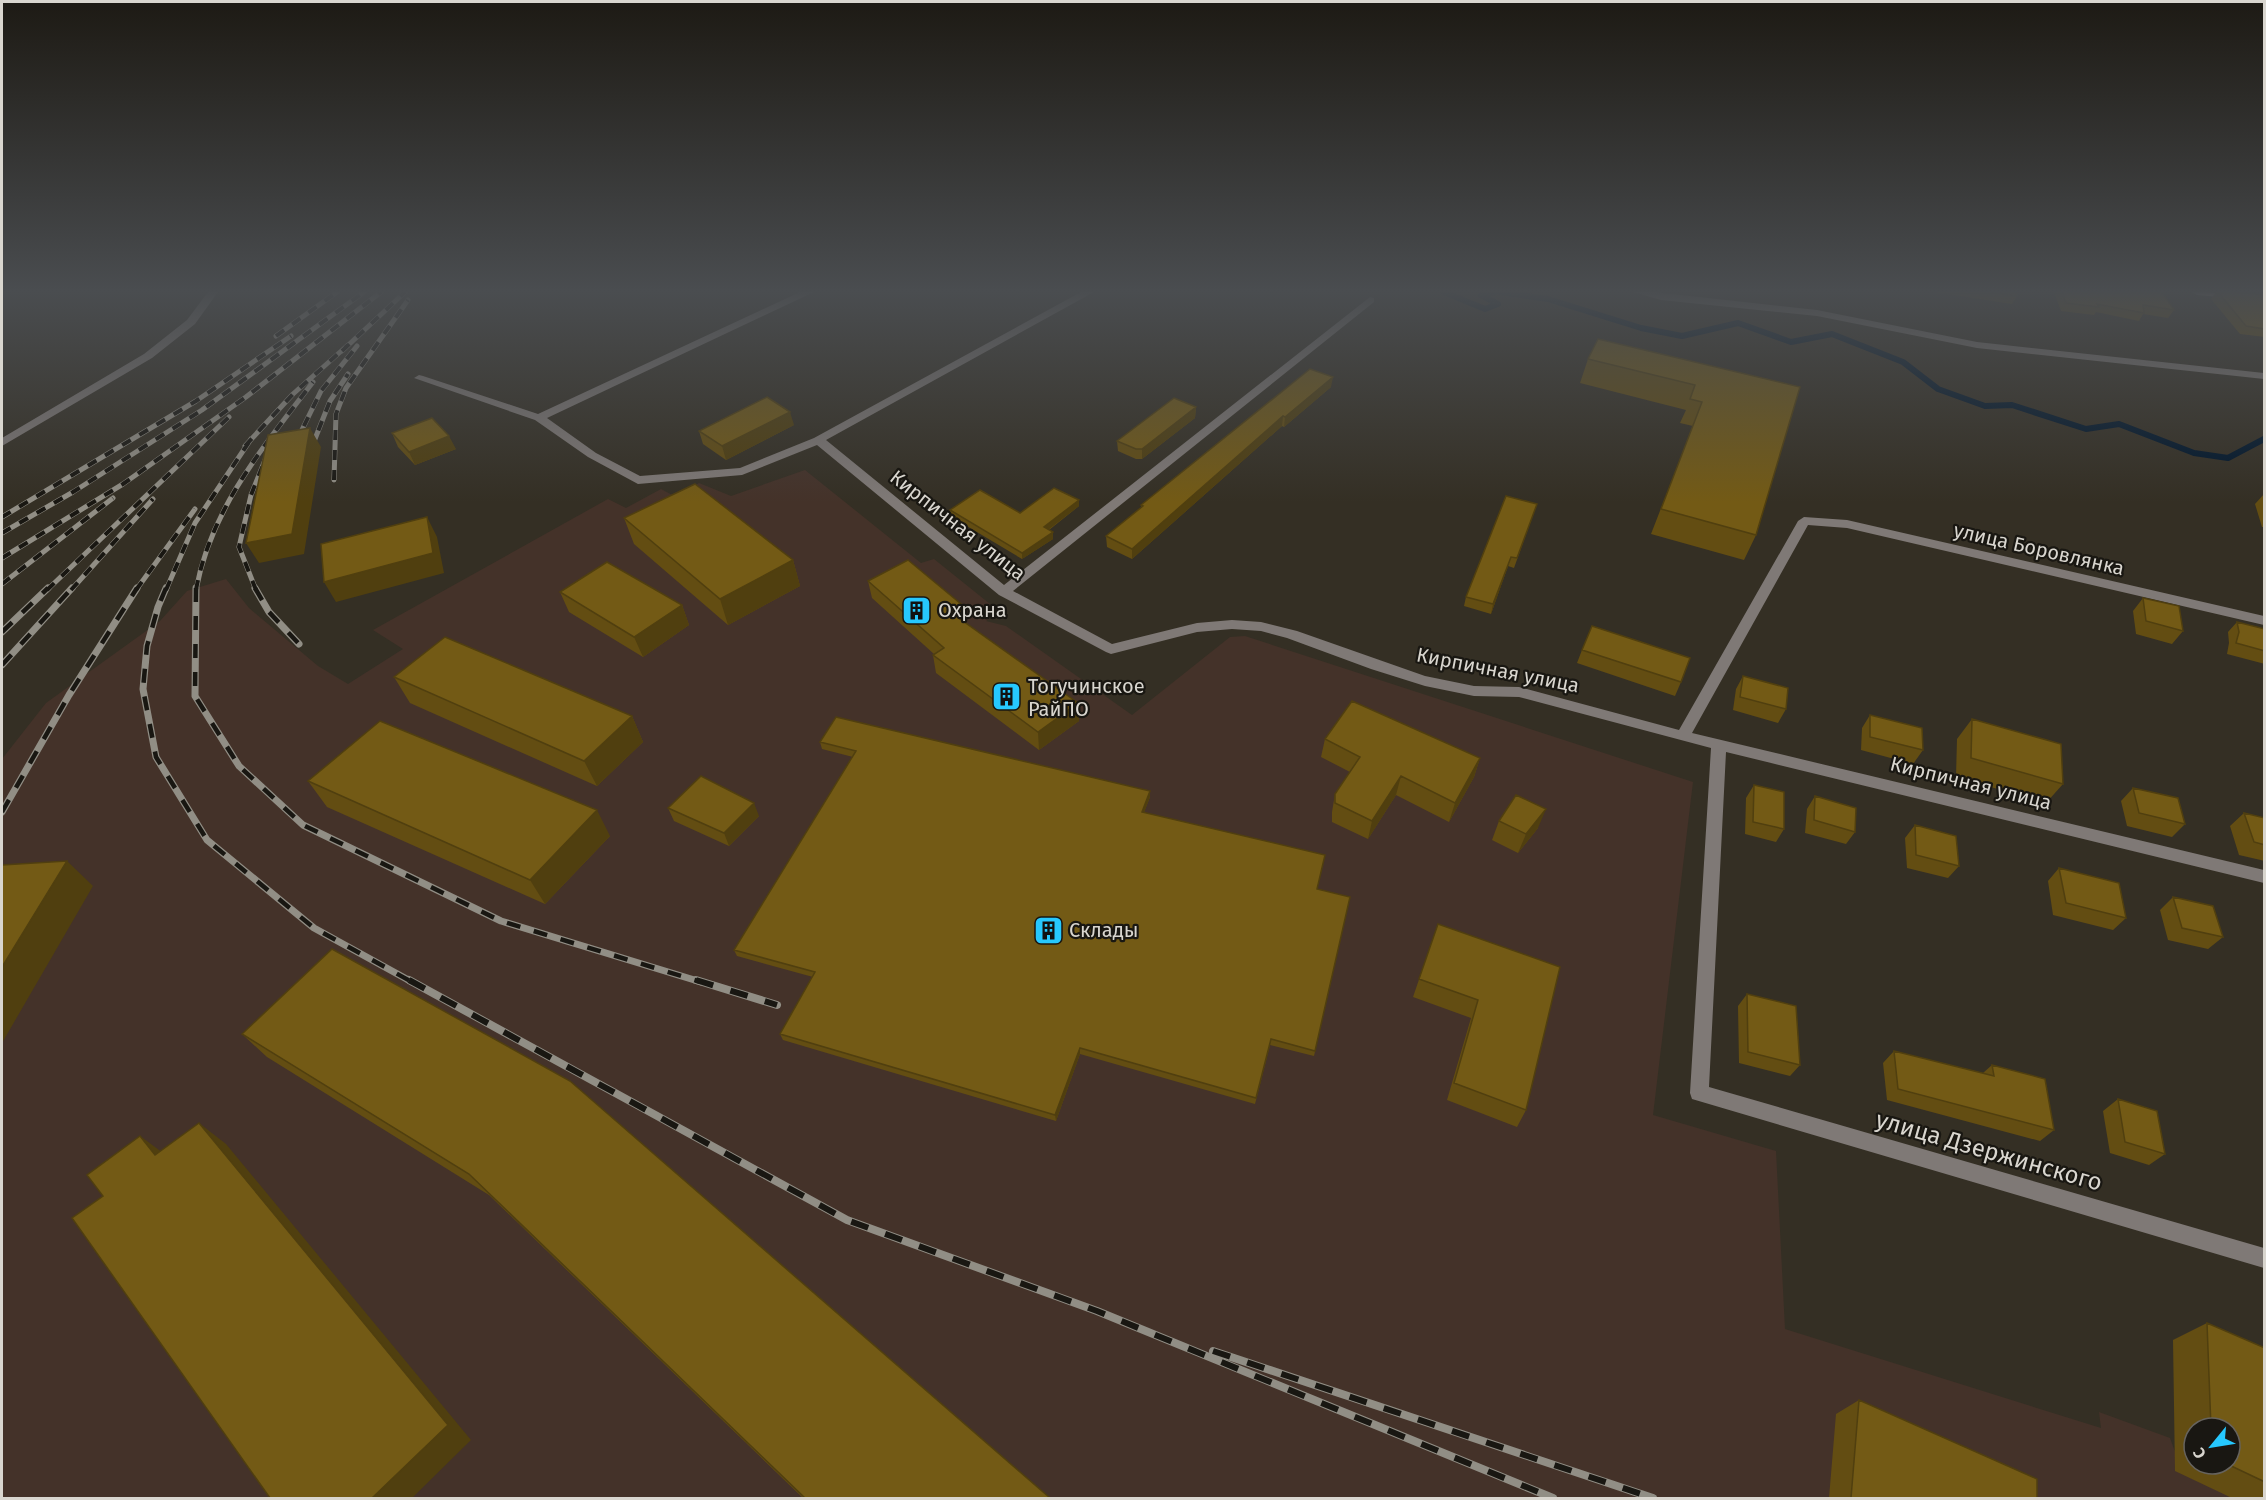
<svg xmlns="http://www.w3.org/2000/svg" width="2266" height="1500" font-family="'Fira Sans',sans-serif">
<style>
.industrial{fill:#443229}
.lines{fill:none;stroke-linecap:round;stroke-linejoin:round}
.stream{stroke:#00162b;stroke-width:6}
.minor{fill:#7f7976;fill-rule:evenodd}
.major{fill:#d0c2bd;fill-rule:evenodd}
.rail-far2-casing{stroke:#918e85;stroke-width:5}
.rail-far1-casing{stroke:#918e85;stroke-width:7}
.rail-casing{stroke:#918e85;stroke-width:8}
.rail-far2{stroke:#191712;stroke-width:4;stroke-dasharray:10;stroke-linecap:butt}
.rail-far1{stroke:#191712;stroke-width:4.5;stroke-dasharray:14;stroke-linecap:butt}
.rail{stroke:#191712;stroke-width:6;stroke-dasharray:18;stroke-linecap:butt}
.wall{fill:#634d12;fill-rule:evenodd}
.shaded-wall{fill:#503f0f}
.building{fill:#735a15;stroke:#503f0f;stroke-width:1.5}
.labels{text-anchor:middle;stroke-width:4.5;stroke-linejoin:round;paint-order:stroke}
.street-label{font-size:20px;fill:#d9d6cf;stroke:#191712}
.poi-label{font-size:20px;fill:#d9d6cf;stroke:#191712;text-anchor:start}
.near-street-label{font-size:24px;fill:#d9d6cf;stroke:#191712}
</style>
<rect width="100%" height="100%" fill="#342f24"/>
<path class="industrial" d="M805,470L921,563L934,559L1000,612L986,621L1006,626L1132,715L1230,637L1245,636L1693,782L1653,1115L1776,1151L1785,1329L2101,1428L2099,1412L2170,1438L2179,1463L2196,1472L2230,1464V1428L2191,1331L2264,1498H2V759L46,703L160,621L187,591L226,579L249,608L318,666L348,684L403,649L373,630L608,499L626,508L661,489L676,497L699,483L731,496Z"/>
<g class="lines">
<path class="stream" d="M1444,292L1485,309L1498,304L1481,295L1494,292
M1500,292L1548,299L1641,328L1682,336L1738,323L1791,342L1832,334L1903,362L1938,389L1985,406L2012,405L2086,429L2119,424L2194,453L2228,458L2264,439"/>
<path class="minor" d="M208,292H218L195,324L152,358L2,446V438L144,354L187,320Z
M800,292H814L547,418L596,453L640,476L740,468L814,438L1081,292H1094L826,440L1004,585L1370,297L1374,298V302L1013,591L1112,644L1197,623L1232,620L1261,622L1297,631L1425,676L1474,686L1519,687L1679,730L1798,521L1804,517L1847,520L2264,616V625L1847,528L1808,525L1692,733L2264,870V883L1726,752L1709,1087L2264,1248V1268L1692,1099L1690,1093L1711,748L1519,697L1474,696L1425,686L1371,669L1287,638L1261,631L1232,629L1197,632L1111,654L1106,652L999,595L817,445L742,475L638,484L588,457L535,420L414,378L419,375L423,376L538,414Z
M1633,292H1654L1817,310L1977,342L2264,373V379L1977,348L1817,316L1661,300Z"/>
<path class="major" d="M2192,292L2264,295V301L2197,295Z"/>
<defs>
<path id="rail-far2" d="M276,336L337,292
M342,351L405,292
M295,444L321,391L357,346
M245,446L293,394L348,345
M311,449L330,401L348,374
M334,480L336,414L346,388L408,300
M2,517L196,401L291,336
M2,533L73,492L202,410L364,292
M2,558L123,484L246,397L381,292
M2,584L113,498
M47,590L229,417
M71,590L153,499
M136,590L195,509
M166,590L195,523L251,439
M196,590C211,508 264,446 313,382
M256,590L239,547L251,495L267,455"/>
<path id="rail-far1" d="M166,588L158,607L147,646L143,689L156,757L207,840L314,928L412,982
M196,588L195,696L239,766L303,825L501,921L701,982
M255,588L269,612L299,644
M2,632L48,588
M2,665L72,588
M2,812L69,695L137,588"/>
<path id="rail" d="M409,980L847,1220L1097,1311L1553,1498
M696,980L777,1005
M1213,1351L1653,1498"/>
</defs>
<use href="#rail-far2" class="rail-far2-casing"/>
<use href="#rail-far1" class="rail-far1-casing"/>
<use href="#rail" class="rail-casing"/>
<use href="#rail-far2" class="rail-far2"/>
<use href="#rail-far1" class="rail-far1"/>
<use href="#rail" class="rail"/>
</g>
<path class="wall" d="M1934,292H2016L2017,296L2012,304Z
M2054,292H2162L2174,310L2168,318L2143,314L2139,321L2096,312L2094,315L2061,311Z
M2216,292H2236L2265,295V337L2240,334L2211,299Z
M1588,359L1800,387L1756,535L1744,560L1651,534L1693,426L1680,423L1686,410L1580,383Z
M1310,369L1331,387L1284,427L1282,426L1132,559L1107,547L1106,536L1141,508V505Z
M1196,407L1195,418L1142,459H1136L1118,451L1117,441Z
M794,425L726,460L703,444L699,431Z
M392,433L456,449L415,465L398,447Z
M2265,493V527H2262L2255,504Z
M1079,500V506L1049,530L1053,539L1022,559L950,516V510L1020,513Z
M1537,504L1514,568L1508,566L1491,614L1464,606L1466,597Z
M624,518L793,560L800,586L728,625L634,544Z
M868,581L963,622L1078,703L1079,721L1039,750L936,673L933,655L934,654L872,598Z
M560,592L682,605L689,625L643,657L569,612Z
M2143,598L2183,631L2172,644L2136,634L2133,611Z
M2237,622L2265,629V664L2227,654L2229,643L2228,632Z
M1582,650L1681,682L1675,696L1577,663Z
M1743,676L1786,709L1778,723L1733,710L1736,689Z
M394,677L632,716L643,742L597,786L410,703Z
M1870,715L1923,750L1913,764L1861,750L1862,728Z
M1972,719L2063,784L2046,803L1956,777L1957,739Z
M1325,739L1480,758L1474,777L1449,822L1396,795L1368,839L1332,822V812L1335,794L1350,772L1321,757Z
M820,742L1150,797L1144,812L1317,889L1350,897L1314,1056L1270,1045L1255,1104L1080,1054L1056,1121L783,1040L780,1034L813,977L737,956L734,950L853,757L822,749Z
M308,781L610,836L545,904L327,807Z
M1754,785L1784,829L1776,842L1745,834L1746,798Z
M2133,788L2185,824L2172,837L2127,826L2121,801Z
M1815,796L1855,832L1846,844L1805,833L1807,809Z
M668,808L759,816L729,846L674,821Z
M2244,813L2265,818V861L2239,855L2230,826Z
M1499,821L1538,828L1518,853L1492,840Z
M1915,825L1959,866L1948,878L1907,868L1905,838Z
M2059,868L2126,918L2113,930L2053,915L2048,881Z
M2173,897L2223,937L2208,949L2168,940L2160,910Z
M1438,924L1560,967L1526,1110L1517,1127L1447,1100L1471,1018L1413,997Z
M1747,994L1800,1065L1790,1076L1739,1063L1738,1006Z
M242,1034L1050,1498H803L489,1195L267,1057Z
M1894,1051L1983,1073L1992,1065L2054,1130L2040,1141L1887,1100L1883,1063Z
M2118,1099L2165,1154L2149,1165L2110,1153L2103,1111Z
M2207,1323L2265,1348V1498H2232L2175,1471L2173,1340ZM2194,1428H2230V1464H2194Z
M1859,1400L2037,1498H1829L1836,1414Z"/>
<path class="shaded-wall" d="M1333,377L1331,387L1284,427L1285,417Z
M1196,407L1195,418L1142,459V449Z
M790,412L794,425L726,460L722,446Z
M1283,416L1282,426L1132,559V549Z
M310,428L321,447L304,554L259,563L246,543Z
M449,436L456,449L415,465L409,452Z
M1079,500V506L1044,533V527Z
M427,517L437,537L444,573L336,602L324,582Z
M1053,532V539L1022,559V553Z
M1511,557L1508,566L1491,614L1493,604Z
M793,560L800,586L728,625L720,599Z
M961,604L963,622L949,611Z
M682,605L689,625L643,657L634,637Z
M1078,703L1079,721L1039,750L1038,732Z
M632,716L643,742L597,786L584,761Z
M1480,758L1474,777L1449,822L1455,803Z
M1401,776L1396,795L1368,839L1372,821Z
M1150,791V797L1142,818V812Z
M754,803L759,816L729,846L724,833Z
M1546,809L1538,828L1518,853L1526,834Z
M597,810L610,836L545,904L530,880Z
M67,861L93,886L2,1043V967Z
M1080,1048V1054L1056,1121L1055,1115Z
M199,1123L226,1144L471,1440L412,1498H372Z
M140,1136L170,1158L155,1155Z"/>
<path class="building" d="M1991,292H2016L2017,296Z
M2062,292H2162L2174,310L2143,305L2144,313L2097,304L2099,307L2066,303Z
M2218,292H2236L2265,295V329L2246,326Z
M1598,339L1800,387L1756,535L1661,509L1702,402L1690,399L1695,385L1588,359Z
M1310,369L1333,377L1285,417L1283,416L1132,549L1106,536L1143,506L1141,505Z
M767,397L790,412L722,446L699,431Z
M1174,398L1196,407L1142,449H1136L1117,441Z
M432,418L449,436L409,452L392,433Z
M310,428L292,534L246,543L268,435Z
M695,484L793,560L720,599L624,518Z
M1054,488L1079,500L1044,527L1053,532L1022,553L950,510L980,490L1020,513Z
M1506,496L1537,504L1517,558L1511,557L1493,604L1466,597Z
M427,517L433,553L324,582L321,544Z
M908,560L961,604L949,611L1078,703L1038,732L933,655L944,648L868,581Z
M607,562L682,605L634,637L560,592Z
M2143,598L2179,606L2183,631L2146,621Z
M2237,622L2265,629V651L2236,643L2239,632Z
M1592,626L1690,658L1681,682L1582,650Z
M445,637L632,716L584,761L394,677Z
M1743,676L1788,688L1786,709L1740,697Z
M1352,701L1480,758L1455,803L1401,776L1372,821L1335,803V794L1360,757L1325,739Z
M1870,715L1922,728L1923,750L1870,737Z
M836,717L1150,791L1142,812L1325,855L1317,889L1350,897L1315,1051L1271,1039L1256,1098L1080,1048L1055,1115L780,1034L815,972L734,950L856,751L820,742Z
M1972,719L2061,744L2063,784L1971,758Z
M380,721L597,810L530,880L308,781Z
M701,776L754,803L724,833L668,808Z
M1754,785L1784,792V829L1753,822Z
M2133,788L2178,798L2185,824L2139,813Z
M1516,795L1546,809L1526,834L1499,821Z
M1815,796L1856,808L1855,832L1814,820Z
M2244,813L2265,818V845L2254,842Z
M1915,825L1956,836L1959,866L1916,855Z
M67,861L2,967V865Z
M2059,868L2119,883L2126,918L2066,903Z
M2173,897L2213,906L2223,937L2182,928Z
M1438,924L1560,967L1526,1110L1454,1083L1478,1000L1419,979Z
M332,949L570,1081L1050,1498H805L469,1174L242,1034Z
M1747,994L1796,1006L1800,1065L1748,1052Z
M1894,1051L1994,1076L1992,1065L2045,1079L2054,1130L1898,1089Z
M2118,1099L2157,1111L2165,1154L2125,1142Z
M199,1123L448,1425L372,1498H270L72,1218L103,1196L87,1175L140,1136L155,1155Z
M2207,1323L2265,1348V1482L2227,1464H2230V1428H2211Z
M1859,1400L2037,1479V1498H1851Z"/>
<linearGradient id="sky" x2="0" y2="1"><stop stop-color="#1d1a14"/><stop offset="0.58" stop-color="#4a4d50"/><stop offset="1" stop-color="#4a4d50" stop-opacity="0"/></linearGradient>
<rect width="2266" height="502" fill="url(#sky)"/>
<defs>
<symbol id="building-square" viewBox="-11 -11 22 22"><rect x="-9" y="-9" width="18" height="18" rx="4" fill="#26c8fe" stroke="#191712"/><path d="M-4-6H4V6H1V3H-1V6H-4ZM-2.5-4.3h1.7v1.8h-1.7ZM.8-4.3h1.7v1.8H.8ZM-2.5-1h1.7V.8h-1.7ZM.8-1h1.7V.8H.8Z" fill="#111"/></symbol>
</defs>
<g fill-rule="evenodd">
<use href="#building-square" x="900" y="594" width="33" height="33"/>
<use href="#building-square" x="990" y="680" width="33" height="33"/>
<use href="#building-square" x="1032" y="914" width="33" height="33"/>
</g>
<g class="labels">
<g class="street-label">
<text transform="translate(958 525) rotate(38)" y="7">Кирпичная улица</text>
<text transform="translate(2039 549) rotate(13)" y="7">улица Боровлянка</text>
<text transform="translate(1498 670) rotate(11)" y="7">Кирпичная улица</text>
<text transform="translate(1971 783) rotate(14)" y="7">Кирпичная улица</text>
</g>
<g class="poi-label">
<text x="938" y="617">Охрана</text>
<text x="1028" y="693">Тогучинское<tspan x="1028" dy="23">РайПО</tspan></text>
<text x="1069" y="937">Склады</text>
</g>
<g class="near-street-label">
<text transform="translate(1989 1151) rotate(16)" y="8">улица Дзержинского</text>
</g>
</g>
<rect width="2266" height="1500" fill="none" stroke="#d9d6cf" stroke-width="6"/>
<g transform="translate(2212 1446) rotate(240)"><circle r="28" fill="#191712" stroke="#66635e" stroke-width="1.5"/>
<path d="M0-4.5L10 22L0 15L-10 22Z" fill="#26c8fe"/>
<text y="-9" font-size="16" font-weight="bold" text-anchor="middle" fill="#d9d6cf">С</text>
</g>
</svg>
